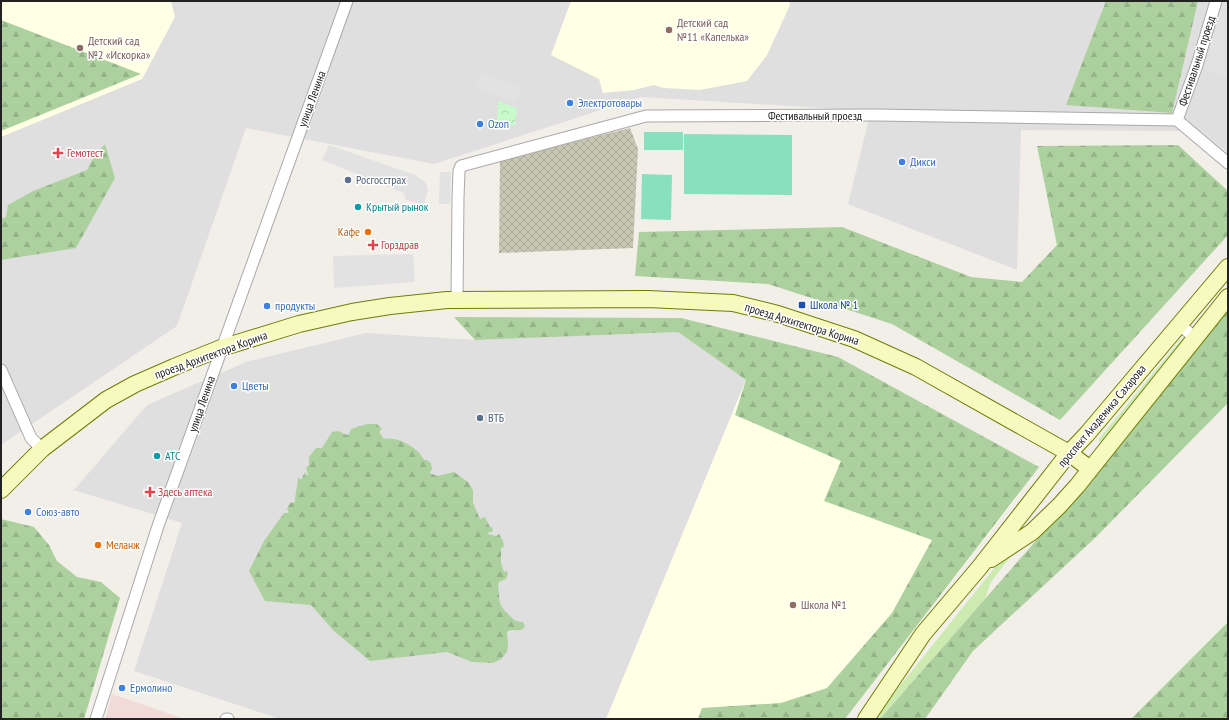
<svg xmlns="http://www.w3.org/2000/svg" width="1229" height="720" font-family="'PT Sans Narrow',sans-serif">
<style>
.residential{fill:#e0dfdf}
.commercial{fill:#f2dad9}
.education{fill:#ffffe5}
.construction{fill:url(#construction-cross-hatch)}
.grass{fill:#cdebb0}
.forest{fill:url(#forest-firs)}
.park{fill:url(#park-crowns)}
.pitch{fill:#88e0be}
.parking{fill:#e2e2e2}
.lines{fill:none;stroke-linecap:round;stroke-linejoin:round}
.street-casing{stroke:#a9a9a9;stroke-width:13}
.secondary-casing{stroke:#707d05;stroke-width:18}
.street{stroke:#fff;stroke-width:11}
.secondary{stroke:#f7fabf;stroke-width:16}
.education-dot{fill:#8d6e63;stroke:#fff;stroke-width:1.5}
.shop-dot{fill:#3f7fe0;stroke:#fff;stroke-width:1.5}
.health-dot{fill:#e0444e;stroke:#fff;stroke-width:1.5}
.service-dot{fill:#5c6f8a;stroke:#fff;stroke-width:1.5}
.culture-dot{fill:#0f9aa8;stroke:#fff;stroke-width:1.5}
.food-dot{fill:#e8710a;stroke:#fff;stroke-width:1.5}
.transit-dot{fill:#1a4fb4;stroke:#fff;stroke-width:1.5}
.labels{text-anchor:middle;stroke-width:3;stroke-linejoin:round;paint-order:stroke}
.education-label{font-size:12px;fill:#785e54;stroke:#fff;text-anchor:start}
.street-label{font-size:12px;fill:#222;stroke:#fff}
.shop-label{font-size:12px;fill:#366cbe;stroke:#fff;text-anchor:start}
.health-label{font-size:12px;fill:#be3a42;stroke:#fff;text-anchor:start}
.service-label{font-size:12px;fill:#4e5e75;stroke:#fff;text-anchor:start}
.culture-label{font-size:12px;fill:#0d838f;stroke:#fff;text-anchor:start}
.food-label{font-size:12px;fill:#c56008;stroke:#fff;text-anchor:end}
.transit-label{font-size:12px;fill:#164399;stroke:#fff;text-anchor:start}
</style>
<defs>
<pattern id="construction-cross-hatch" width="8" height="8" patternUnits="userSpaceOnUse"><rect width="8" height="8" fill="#c7c7b4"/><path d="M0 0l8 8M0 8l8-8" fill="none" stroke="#abab9a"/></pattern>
<pattern id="forest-firs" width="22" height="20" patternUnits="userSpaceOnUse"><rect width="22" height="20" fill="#add19e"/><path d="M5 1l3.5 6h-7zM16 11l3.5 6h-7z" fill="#95b388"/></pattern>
<pattern id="park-crowns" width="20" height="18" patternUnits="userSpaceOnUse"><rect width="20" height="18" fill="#c8facc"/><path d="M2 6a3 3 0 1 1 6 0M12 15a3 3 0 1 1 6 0" fill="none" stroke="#acd6af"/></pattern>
</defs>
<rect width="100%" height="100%" fill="#f2efe9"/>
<path class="residential" d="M1,1H1228V153L1201,131L1021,130L1017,270L848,204L871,111L641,97L434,164L246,128L177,326L1,445Z
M678,332L746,380L698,719H280L134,671L182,523L74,490L147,405L246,362L366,333L475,340Z"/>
<path class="commercial" d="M112,694L185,719H105Z"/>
<path class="education" d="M1,1H171L175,17L142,79L1,137Z
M571,1H789L790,5L767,55L747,81L700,90L664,88L654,85L634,90L603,93L599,79L551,55Z
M746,380L1020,493L845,719H606Z"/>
<path class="construction" d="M630,128L638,149L633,248L499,253L500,160Z"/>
<path class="grass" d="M1183,337L1186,340L1101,443L1098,440Z
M1010,555V557L991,582L985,599L880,719H877L891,697L996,566L1004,557Z"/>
<path class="forest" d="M1106,1H1198L1172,113L1066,105Z
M1,20L141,74L1,131Z
M105,144L115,178L76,248L1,260V219L6,217L8,205L33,191L87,170L93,158Z
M1178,145L1228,191V235L1060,420L892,324L768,284L635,276L639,232L842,227L971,277L1022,282L1057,245L1037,146Z
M1228,307V403L1096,537L973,651L925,719H880L1040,536Z
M454,317L681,318L838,357L1039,467L845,719H698L702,708L781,703L827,688L892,613L932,540L824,501L841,461L735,415L746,380L678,332L475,340Z
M367,424H377L382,429L379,432L384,439C397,436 419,448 424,460H427L431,463L432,469L430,473L437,476L454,472L468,482L473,490V503L480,519L485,517L490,527L493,528L492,532H489L488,534L496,536L499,534L503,541L504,546L501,549V563L504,572L507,571L508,574L506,579L499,582C497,589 499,589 499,594C499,605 502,608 509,615C514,620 516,622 523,622L525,626L523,629C518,632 512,628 507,632L508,645L507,652L501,659L493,663L472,662L447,652L370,661L334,631L311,605L265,601L249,571L264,541L284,513H289L287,509L290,503L295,502C295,493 298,486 298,477L301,480L305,472L307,476L308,474L306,468L309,465V457L316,448H322L332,432C343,430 339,433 347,435L349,434L351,429Z
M1,519L34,527L49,545L57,561L77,577L101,582L120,598L84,719H1Z
M1228,622V719H1131Z"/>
<path class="park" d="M498,101L517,108L515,125L497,126Z"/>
<path class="pitch" d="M644,132H683V150H644Z
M684,134L792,135V195L684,194Z
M642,174L672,175L671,220L641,219Z"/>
<path class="parking" d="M1223,1H1228V77L1204,70Z
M483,73L522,88L515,103L476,89Z
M329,145L415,175L425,182L428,189L424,205L406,200L404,193L322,160Z
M440,172H451L450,204H439Z
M413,254L415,282L334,288L333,256Z"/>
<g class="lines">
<defs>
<path id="street" d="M1177,120L1197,65L1216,1
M457,300L458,198L459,171L461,166L646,116L876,115L1177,120L1228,163
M1179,324L1195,338
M1,370L31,438L42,449
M96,719L158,526L347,1
M226,719H228"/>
<path id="secondary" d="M1,490L42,449L106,400L135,384L174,367L221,348L299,324L352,312L390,306L447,300L648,299L733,303L778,314L854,339L916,367L1069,453L1090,469
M991,559L1032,532L1059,506L1077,486L1228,297
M866,719L923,634L979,568L1069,453L1087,434L1228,267"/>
</defs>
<use href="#street" class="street-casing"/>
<use href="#secondary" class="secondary-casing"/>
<use href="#street" class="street"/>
<use href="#secondary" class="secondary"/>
</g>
<g class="education-dot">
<circle cx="669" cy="30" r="4"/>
<circle cx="80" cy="48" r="4"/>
<circle cx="793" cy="605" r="4"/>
</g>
<g class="shop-dot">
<circle cx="570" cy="103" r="4"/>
<circle cx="480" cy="124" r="4"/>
<circle cx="902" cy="162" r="4"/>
<circle cx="267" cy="306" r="4"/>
<circle cx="234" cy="386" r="4"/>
<circle cx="28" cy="512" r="4"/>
<circle cx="122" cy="688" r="4"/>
</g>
<g class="health-dot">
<path d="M56 147h4v4h4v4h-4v4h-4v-4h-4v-4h4z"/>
<path d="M371 239h4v4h4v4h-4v4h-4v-4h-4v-4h4z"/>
<path d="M148 486h4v4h4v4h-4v4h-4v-4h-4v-4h4z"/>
</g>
<g class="service-dot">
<circle cx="348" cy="180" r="4"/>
<circle cx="480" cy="418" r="4"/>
</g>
<g class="culture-dot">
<circle cx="358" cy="207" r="4"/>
<circle cx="157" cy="456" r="4"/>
</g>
<g class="food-dot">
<circle cx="368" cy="232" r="4"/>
<circle cx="98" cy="545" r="4"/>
</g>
<rect class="transit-dot" x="798" y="301" width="8" height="8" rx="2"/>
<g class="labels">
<g class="education-label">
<text x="677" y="27">Детский сад<tspan x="677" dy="14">№11 «Капелька»</tspan></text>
<text x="88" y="45">Детcкий сад<tspan x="88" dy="14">№2 «Искорка»</tspan></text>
<text x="801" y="609">Школа №1</text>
</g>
<g class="street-label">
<text transform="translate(1197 61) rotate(-72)" y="4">Фестивальный проезд</text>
<text transform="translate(312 99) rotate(-70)" y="4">улица Ленина</text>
<text x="815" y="120">Фестивальный проезд</text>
<text transform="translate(802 324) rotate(17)" y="4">проезд Архитектора Корина</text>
<text transform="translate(211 355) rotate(-20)" y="4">проезд Архитектора Корина</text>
<text transform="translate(202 404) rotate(-71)" y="4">улица Ленина</text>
<text transform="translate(1102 416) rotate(-50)" y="4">проспект Академика Сахарова</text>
</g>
<g class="shop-label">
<text x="578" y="107">Электротовары</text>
<text x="488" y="128">Ozon</text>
<text x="910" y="166">Дикси</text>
<text x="275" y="310">продукты</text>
<text x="242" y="390">Цветы</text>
<text x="36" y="516">Союз-авто</text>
<text x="130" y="692">Ермолино</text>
</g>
<g class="health-label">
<text x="67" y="157">Гемотест</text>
<text x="381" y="249">Горздрав</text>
<text x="158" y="496">Здесь аптека</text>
</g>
<g class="service-label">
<text x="356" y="184">Росгосстрах</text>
<text x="488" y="422">ВТБ</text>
</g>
<g class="culture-label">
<text x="366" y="211">Крытый рынок</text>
<text x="165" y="460">АТС</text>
</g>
<g class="food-label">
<text x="360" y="236">Кафе</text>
<text x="106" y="549" text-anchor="start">Меланж</text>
</g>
<g class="transit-label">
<text x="810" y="309">Школа № 1</text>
</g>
</g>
<rect width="1229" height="720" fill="none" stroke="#222222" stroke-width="4"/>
</svg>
